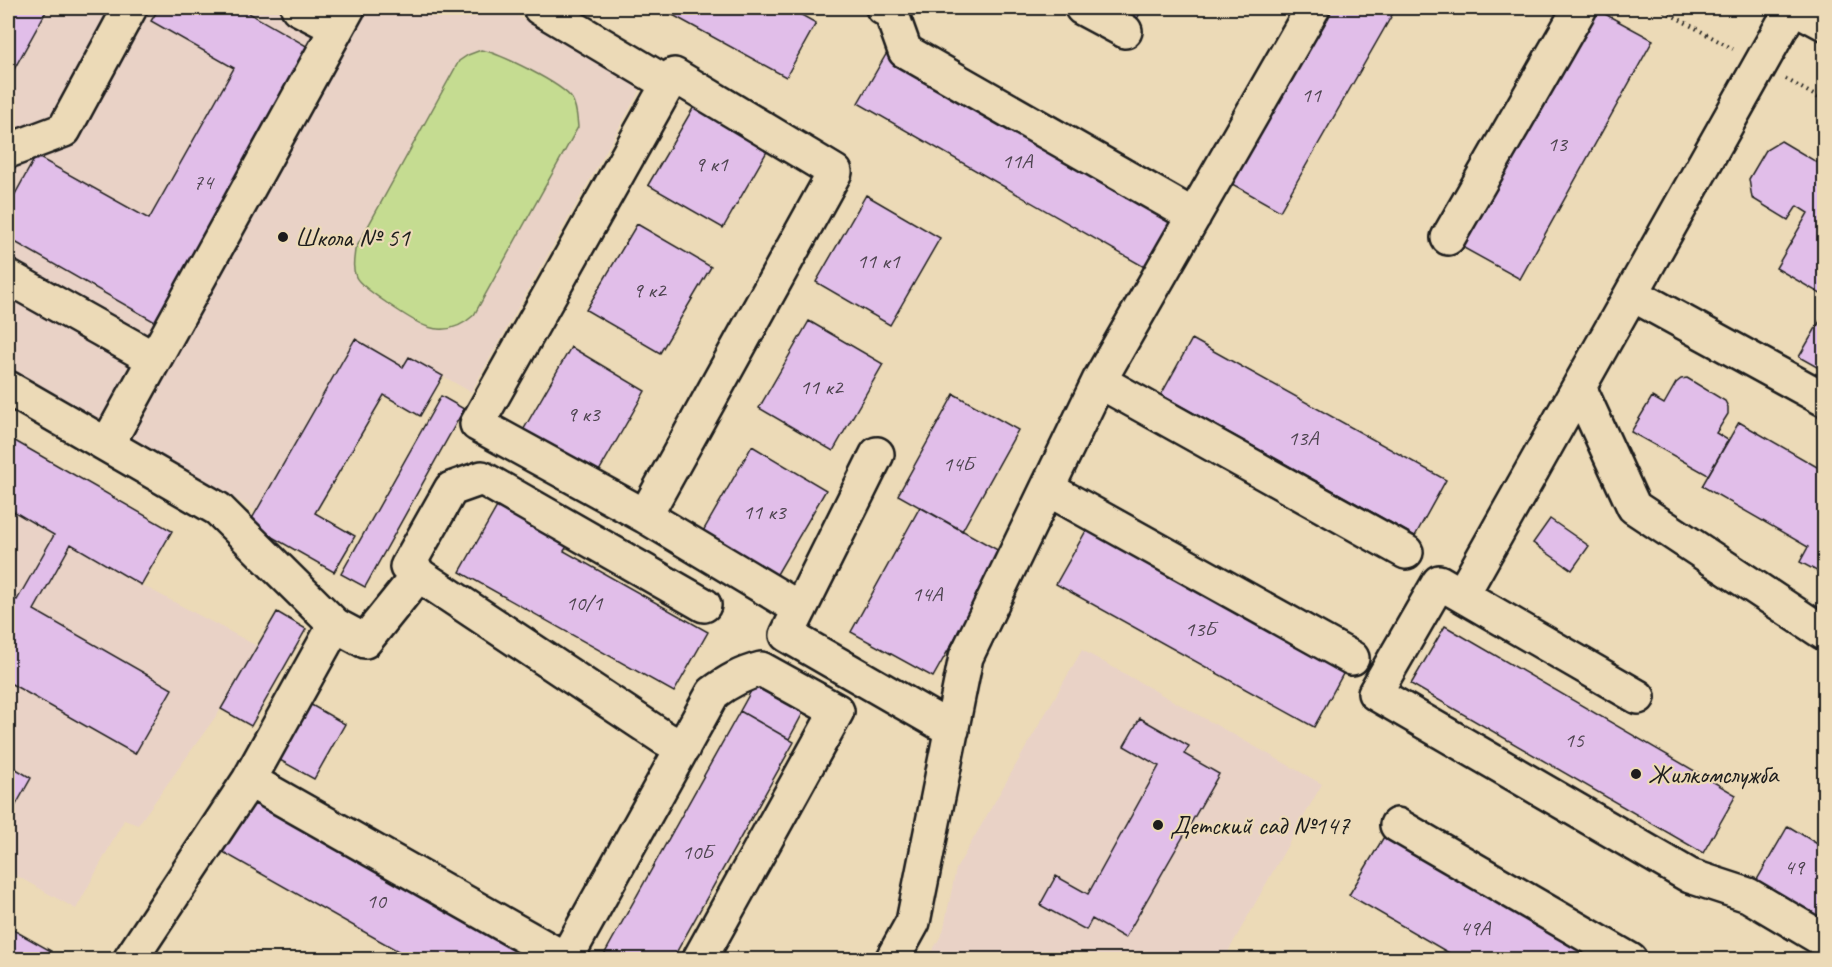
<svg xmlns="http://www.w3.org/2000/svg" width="1832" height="967" font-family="Caveat,sans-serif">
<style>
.built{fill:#e9d2c6}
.green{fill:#c5dc91;stroke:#707c56;stroke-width:1.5}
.building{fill:#e1bee9;stroke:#1c1c1c;stroke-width:1.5}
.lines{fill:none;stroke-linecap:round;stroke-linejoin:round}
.minor-casing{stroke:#1c1c1c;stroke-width:38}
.path{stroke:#1c1c1c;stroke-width:4;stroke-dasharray:1.5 4.5;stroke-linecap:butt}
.minor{stroke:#ecdab7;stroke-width:33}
.poi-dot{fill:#1c1c1c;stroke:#ecdab7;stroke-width:2}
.labels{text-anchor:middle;stroke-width:4.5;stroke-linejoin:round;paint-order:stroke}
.number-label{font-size:22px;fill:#4d444f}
.poi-label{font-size:26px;fill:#1c1c1c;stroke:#ecdab7;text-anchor:start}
</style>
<rect width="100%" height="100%" fill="#ecdab7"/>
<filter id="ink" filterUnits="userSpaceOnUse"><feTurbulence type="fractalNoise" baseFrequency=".0167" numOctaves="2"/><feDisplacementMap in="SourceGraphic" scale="12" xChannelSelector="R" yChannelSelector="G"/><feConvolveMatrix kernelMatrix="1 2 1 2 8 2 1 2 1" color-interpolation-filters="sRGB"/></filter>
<g filter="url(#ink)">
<path class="built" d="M15,8H503L643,85L471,392L409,357L403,367L355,339L256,511L116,428L8,368V134L10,131L8,129V21Z
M8,437L172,531L142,585L257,646L221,709L138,825L124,820L76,909L8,871Z
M1082,650L1322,784L1224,959L927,960L943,932L956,869Z"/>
<path class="green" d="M481,50C499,53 563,84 572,99C577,107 577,118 578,127L474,315C461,327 446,333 428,327C415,323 360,287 356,277C352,268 354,259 355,250L459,61L468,55Z"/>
<path class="building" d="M16,8H48L8,80V23Z
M159,8H240L310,48L155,322L8,238V207L36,156L149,219L234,68L151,21Z
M660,8H789L816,23L786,77Z
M1101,8H1143L1133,26Z
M1323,8H1396L1280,211L1225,180Z
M1594,8L1653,40L1520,279L1462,247Z
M888,51L1176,216L1146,268L858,103Z
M699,98L773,141L723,228L648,185Z
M1781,141L1818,163L1824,151V296L1776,268L1808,213L1797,206L1788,220L1752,198L1749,179L1766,150Z
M866,195L940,238L890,325L816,282Z
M637,224L711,267L660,353L586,310Z
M1824,314V371L1799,357Z
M809,321L883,364L833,451L759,408Z
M355,339L403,367L409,357L443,376L420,416L384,395L315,513L355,536L334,572L249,524Z
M1192,339L1446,480L1415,536L1161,395Z
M571,347L645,391L595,478L521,434Z
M1687,378L1725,401L1728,407V414L1716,433L1728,440L1708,475L1631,432L1652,397L1664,404L1676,383L1681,379Z
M954,394L1018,430L962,531L898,495Z
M441,396L464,409L365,587L341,574Z
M1739,422L1824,471V575L1800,562L1808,547L1702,486Z
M8,437L172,531L141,585L71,544L34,610L172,689L135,754L8,682V595L17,600L54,535L8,508Z
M752,446L826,490L776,576L702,533Z
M498,505L568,545L564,551L708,632L674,692L460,572Z
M920,507L1003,553L933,677L851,632Z
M1550,519L1589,546L1572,570L1533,543Z
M1087,529L1344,672L1314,727L1056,584Z
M277,612L306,629L251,726L221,709Z
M1445,626L1736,795L1703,853L1411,684Z
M756,682L805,709L789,739L740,711Z
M299,698L345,724L314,779L269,754Z
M740,711L794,742L672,960H601Z
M1140,718L1189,746L1184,754L1219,774L1125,938L1092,919L1086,930L1040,905L1056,876L1088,894L1159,766L1124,746Z
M8,764L31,778L8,819Z
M255,794L530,948L524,960H414L223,852Z
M1788,826L1824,848V926L1754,885Z
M1385,835L1600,960H1461L1349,895Z
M8,927L51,951L47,960H8Z"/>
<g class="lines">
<defs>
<path id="minor" d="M298,8L337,28
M540,8L668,84L477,424L645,516
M883,8L891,12L905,51L1194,216
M1082,8L1125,31
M1796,8L1824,23
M668,84L674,75L835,172L645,516L800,609
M8,151L64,130L130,8
M1448,238L1580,8
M8,277L154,359
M1632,294L1824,399
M1099,381L1406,552
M1579,387L1634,507L1824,633
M8,388L218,509L335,625L249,780
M107,445L348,8
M877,454L787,635L952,730
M1048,489L1352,658
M1462,595L1792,8
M335,625L365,641L419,574
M1638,697L1439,582L1375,693L1690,876L1748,895L1824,940
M683,748L664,738L407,567L451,489L482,478L704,605
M1397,825L1630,960
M130,960L249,780L565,959
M565,960L713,693C729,681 742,674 761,669L837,711L699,960
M892,960L913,922L966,657L1099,381L1313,8"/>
</defs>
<use href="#minor" class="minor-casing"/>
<path class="path" d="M1659,8L1733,49
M1786,79L1824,101"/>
<use href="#minor" class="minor"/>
</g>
</g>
<g class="poi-dot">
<circle cx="283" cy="237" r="6"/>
<circle cx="1636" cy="774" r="6"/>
<circle cx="1158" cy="825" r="6"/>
</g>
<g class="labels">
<g class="number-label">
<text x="1311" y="102">11</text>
<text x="1557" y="151">13</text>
<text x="1017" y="168">11А</text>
<text x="711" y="171">9 к1</text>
<text x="203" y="189">74</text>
<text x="878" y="268">11 к1</text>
<text x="649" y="297">9 к2</text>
<text x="821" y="394">11 к2</text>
<text x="583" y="421">9 к3</text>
<text x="1303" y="445">13А</text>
<text x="958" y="471">14Б</text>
<text x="764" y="519">11 к3</text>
<text x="927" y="601">14А</text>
<text x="584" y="610">10/1</text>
<text x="1200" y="636">13Б</text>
<text x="1574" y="747">15</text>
<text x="697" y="859">10Б</text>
<text x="1794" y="874">49</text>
<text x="376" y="908">10</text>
<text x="1475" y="935">49А</text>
</g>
<g class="poi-label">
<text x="295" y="246">Школа № 51</text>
<text x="1648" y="783">Жилкомслужба</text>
<text x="1170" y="834">Детский сад №147</text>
</g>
</g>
<rect width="1832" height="967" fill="none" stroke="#ecdab7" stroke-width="30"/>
<rect x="15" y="15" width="1802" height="937" fill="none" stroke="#1c1c1c" stroke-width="2" filter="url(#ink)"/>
</svg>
